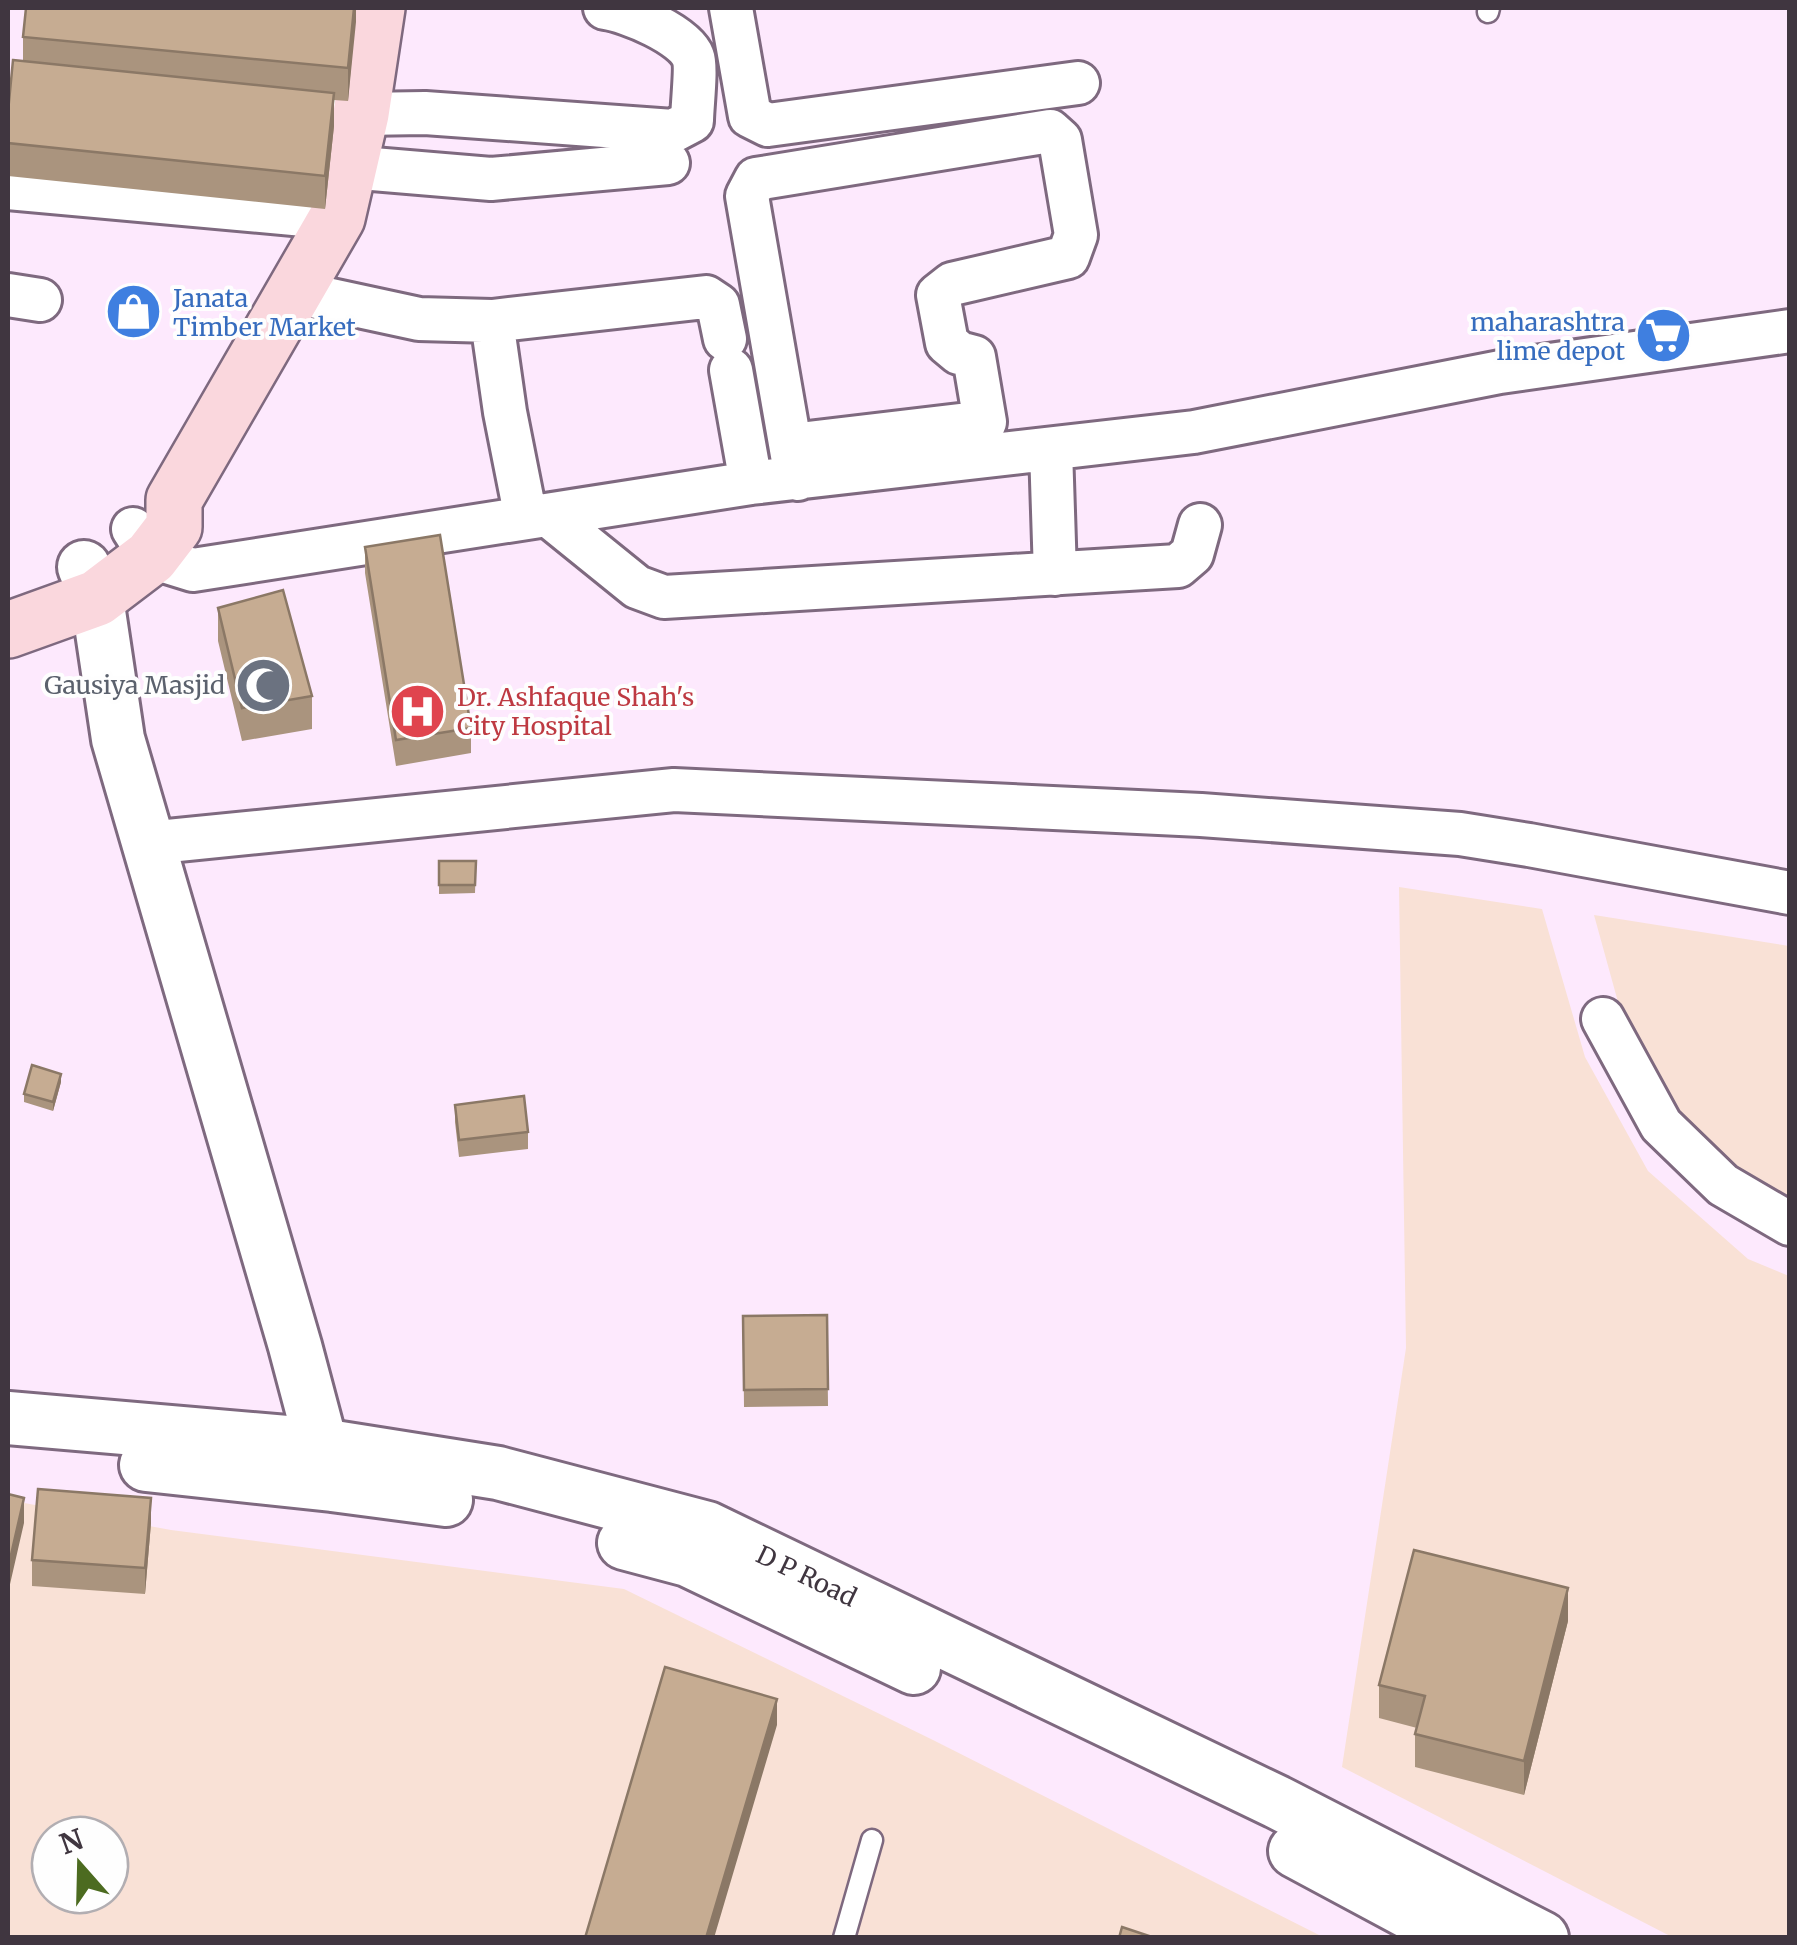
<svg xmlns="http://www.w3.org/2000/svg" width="1797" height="1945" font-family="Merriweather,serif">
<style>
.industrial{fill:#f9e1d6;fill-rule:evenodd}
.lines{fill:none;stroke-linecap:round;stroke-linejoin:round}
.service-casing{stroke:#7e697f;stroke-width:25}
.minor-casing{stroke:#7e697f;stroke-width:48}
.tertiary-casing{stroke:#7e697f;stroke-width:58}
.secondary-casing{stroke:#7e697f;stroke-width:60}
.service{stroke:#fff;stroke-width:20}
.minor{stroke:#fff;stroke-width:42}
.tertiary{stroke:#fff;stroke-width:52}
.secondary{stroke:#fad7dd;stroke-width:55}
.wall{fill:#aa947e}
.shaded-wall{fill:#8b7866}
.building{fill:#c6ac92;stroke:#8b7866;stroke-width:2.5}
.labels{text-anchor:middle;stroke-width:8;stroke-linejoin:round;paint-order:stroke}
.shop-label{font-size:25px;fill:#366cbe;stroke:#fefefe;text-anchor:start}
.worship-label{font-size:25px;fill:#5b616d;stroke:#fefefe;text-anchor:end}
.health-label{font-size:25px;fill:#be3a42;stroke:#fefefe;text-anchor:start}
.street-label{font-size:25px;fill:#403640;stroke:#fefefe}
</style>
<rect width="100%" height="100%" fill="#fde9fd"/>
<path class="industrial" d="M1399,887L1542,909L1585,1057L1648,1171L1748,1259L1789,1276V1937H1672L1342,1767L1406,1348Z
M1594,915L1789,946V1222L1701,1152L1626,1031Z
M8,1500L171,1530L624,1589L933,1740L1323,1937H8ZM50,1835H110V1895H50Z"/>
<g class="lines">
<defs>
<path id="service" d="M1488,12L1489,8
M844,1938L872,1840"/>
<path id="minor" d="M731,8L750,116L768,125L1078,83
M331,111L361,114L425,113L673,131L692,121C692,108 697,67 693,57C685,35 628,11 605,8
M349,167L491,179L668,163
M8,188L337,218
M294,292L419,319L492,321L706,297L718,305L725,339
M8,295L40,300
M492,321L505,412L526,518
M731,370L751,483
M791,445L985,422L974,357L959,353L947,343L938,295L952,284L1068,257L1076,235L1060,140L1050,131L756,179L747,196L792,455L798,479
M1051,449L1055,574
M548,515L637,587L664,597L1178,566L1192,554L1200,525
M133,529L151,557L193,570L751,483L1194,432L1500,372L1790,331
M148,843L674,790L1201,815L1460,834L1529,845L1790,893
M1603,1019L1661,1125L1723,1185L1790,1224"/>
<g id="tertiary">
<path d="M84,567L97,598L118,739L295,1346L329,1474"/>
<path id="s1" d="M8,1418L321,1445L498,1473L707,1528L1277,1802L1542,1938"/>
<path d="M146,1465L332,1485L446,1500"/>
<path d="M624,1543L688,1560L914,1668"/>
<path d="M1295,1851L1457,1938"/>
</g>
<path id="secondary" d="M8,630L97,598L151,557L174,527V500L337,218L361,114L377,8"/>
</defs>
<use href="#service" class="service-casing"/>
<use href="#minor" class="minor-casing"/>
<use href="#tertiary" class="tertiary-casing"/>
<use href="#secondary" class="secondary-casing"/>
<use href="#service" class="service"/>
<use href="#minor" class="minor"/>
<use href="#tertiary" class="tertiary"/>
<use href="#secondary" class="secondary"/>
</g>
<path class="wall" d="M356,8L348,101L334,100V126L325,209L8,176V112L23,61V37Z
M365,547L471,728V753L396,766L365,573Z
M218,608L312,696V729L242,741L218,641Z
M439,861H476L475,893L439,894Z
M61,1082L53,1111L24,1102V1094Z
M455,1105L528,1132V1149L459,1157L455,1122Z
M827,1315L828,1406L744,1407L743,1316Z
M151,1523L145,1594L32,1586V1560Z
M1568,1621L1524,1795L1415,1767V1734L1417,1728L1379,1718V1685Z"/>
<path class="shaded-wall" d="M354,8H356V22L348,101V68Z
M334,93V126L325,209V176Z
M61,1074V1082L53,1111V1102Z
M24,1498V1523L8,1593V1568Z
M151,1498V1523L145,1594V1568Z
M1568,1588V1621L1524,1795V1761Z
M777,1699V1725L714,1938H706Z"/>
<path class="building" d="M26,8H354L348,68L23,37Z
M13,60L334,93L325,176L8,143V112Z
M440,535L471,728L396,740L365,547Z
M283,590L312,696L242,708L218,608Z
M439,861H476L475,885H439Z
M32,1065L61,1074L53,1102L24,1094Z
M524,1096L528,1132L459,1140L455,1105Z
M827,1315L828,1389L744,1390L743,1316Z
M38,1489L151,1498L145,1568L32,1560Z
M8,1494L24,1498L8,1568Z
M1414,1550L1568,1588L1524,1761L1415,1734L1425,1696L1379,1685Z
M665,1667L777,1699L706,1938H585Z
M1122,1927L1155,1938H1119Z"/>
<defs>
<symbol id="shop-disc" viewBox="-11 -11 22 22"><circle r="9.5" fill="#3f7fe0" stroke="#fefefe"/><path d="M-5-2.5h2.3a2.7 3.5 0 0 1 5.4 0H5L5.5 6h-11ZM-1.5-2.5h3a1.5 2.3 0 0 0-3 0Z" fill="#fff"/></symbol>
<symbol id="supermarket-disc" viewBox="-11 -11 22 22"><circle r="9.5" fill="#3f7fe0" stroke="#fefefe"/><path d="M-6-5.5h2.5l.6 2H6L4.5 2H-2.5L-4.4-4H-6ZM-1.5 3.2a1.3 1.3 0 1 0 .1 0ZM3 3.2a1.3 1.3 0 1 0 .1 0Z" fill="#fff"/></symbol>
<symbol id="mosque-disc" viewBox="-11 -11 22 22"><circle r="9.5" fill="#6b7280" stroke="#fefefe"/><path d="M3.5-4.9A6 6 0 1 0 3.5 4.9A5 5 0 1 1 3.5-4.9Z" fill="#fff"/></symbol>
<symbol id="hospital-disc" viewBox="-11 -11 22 22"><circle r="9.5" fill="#e0444e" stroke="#fefefe"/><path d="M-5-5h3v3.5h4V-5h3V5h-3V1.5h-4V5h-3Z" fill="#fff"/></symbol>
</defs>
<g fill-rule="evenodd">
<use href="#shop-disc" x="102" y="280" width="63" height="63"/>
<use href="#supermarket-disc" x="1632" y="304" width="63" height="63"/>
<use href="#mosque-disc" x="232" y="654" width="63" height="63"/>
<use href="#hospital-disc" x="386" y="680" width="63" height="63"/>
</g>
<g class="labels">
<g class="shop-label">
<text x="173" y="307">Janata<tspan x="173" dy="29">Timber Market</tspan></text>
<text x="1625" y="331" text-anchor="end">maharashtra<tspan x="1625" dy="29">lime depot</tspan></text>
</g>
<g class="worship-label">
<text x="225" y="694">Gausiya Masjid</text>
</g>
<g class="health-label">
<text x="457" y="706">Dr. Ashfaque Shah's<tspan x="457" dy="29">City Hospital</tspan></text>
</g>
<g class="street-label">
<text dy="9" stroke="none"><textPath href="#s1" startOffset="820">D P Road</textPath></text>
</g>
</g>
<rect width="1797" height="1945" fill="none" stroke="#403640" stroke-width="20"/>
<g transform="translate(80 1865) rotate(340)"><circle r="48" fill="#fefefe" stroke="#b2aeb2" stroke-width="2.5"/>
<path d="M0-8L18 38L0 25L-18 38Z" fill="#4c6b20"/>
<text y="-15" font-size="28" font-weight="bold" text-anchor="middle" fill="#403640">N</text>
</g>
</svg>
